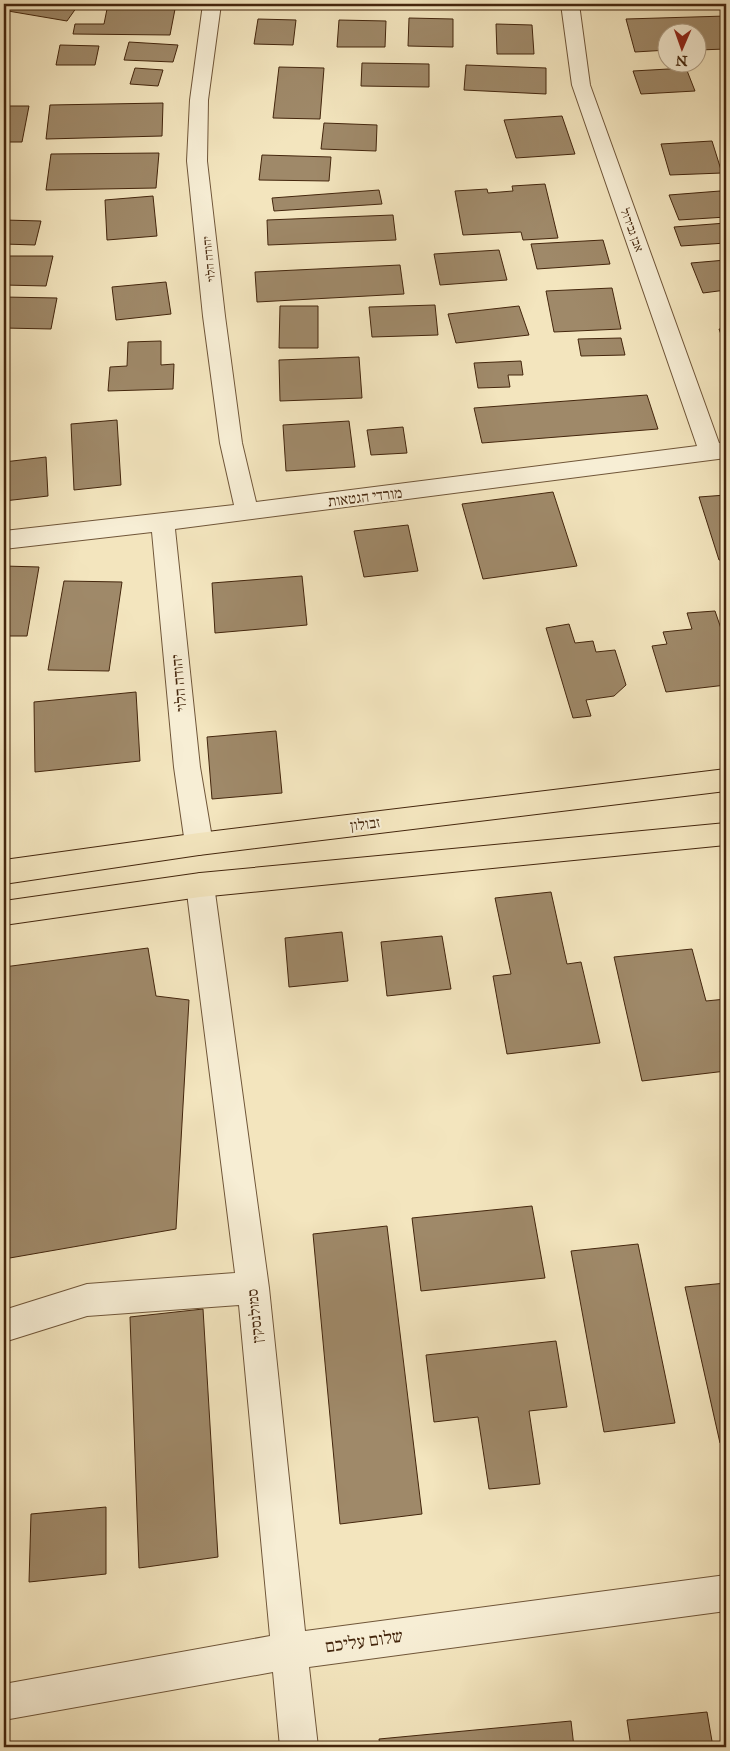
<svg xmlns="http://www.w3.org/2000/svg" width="730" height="1751" font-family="'IM FELL Great Primer','Frank Ruhl Libre',serif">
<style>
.building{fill:#9f8969;stroke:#44260d}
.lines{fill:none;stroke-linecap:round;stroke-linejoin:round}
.minor-casing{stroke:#705639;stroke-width:2}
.major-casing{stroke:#44260d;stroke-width:2}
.minor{fill:#f7eed5;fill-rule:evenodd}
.major{fill:#f3e5be;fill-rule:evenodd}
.labels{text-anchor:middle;stroke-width:4.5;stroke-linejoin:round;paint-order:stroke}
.far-street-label{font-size:12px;fill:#44260d;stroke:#f7eed5}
.street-label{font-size:15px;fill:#44260d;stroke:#f7eed5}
.near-street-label{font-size:18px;fill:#44260d;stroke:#f7eed5}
</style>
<rect width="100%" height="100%" fill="#f3e5be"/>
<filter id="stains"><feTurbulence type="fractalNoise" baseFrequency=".004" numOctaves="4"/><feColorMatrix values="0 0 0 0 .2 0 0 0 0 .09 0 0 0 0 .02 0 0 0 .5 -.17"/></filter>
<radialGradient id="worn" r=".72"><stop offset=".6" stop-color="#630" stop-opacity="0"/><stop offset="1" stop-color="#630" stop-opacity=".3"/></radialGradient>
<path class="building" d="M13,4H79L67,21L8,11Z
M108,4H176L170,35L73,34L75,24H104Z
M267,4H302V6L267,5Z
M323,4H354V6H322Z
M497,4H542L543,7L497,6Z
M726,16V49L698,50V32H668V50L635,52L626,19Z
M409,18L453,19V47L408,46Z
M258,19L296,20L293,45L254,44Z
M339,20L386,21L385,47H337Z
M496,24L532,25L534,54H497Z
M129,42L178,45L173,62L124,60Z
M60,45L99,46L95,65H56Z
M362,63L429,64V87L361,86Z
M466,65L546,68V94L464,90Z
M279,67L324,68L320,119L273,118Z
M135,68L163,70L158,86L130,84Z
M686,68L695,91L641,94L633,71Z
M163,103L162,136L46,139L50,105Z
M4,106H29L22,142H4Z
M562,116L575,154L516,158L504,120Z
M324,123L377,125L376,151L321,149Z
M712,141L722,173L670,175L661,144Z
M159,153L156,188L46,190L51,154Z
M262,155L331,157L329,181L259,180Z
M545,184L558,238L523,240L521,232L463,235L455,191L487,189L488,193L513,191L512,186Z
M379,190L382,204L274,211L272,198Z
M720,191L726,207V217L679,220L669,195Z
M153,196L157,236L107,240L105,200Z
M393,215L396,240L268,245L267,220Z
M4,220L41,221L35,245L4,244Z
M726,223V243L681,246L674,227Z
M603,240L610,264L537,269L531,244Z
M499,250L507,280L440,285L434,254Z
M4,256H53L46,286L4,285Z
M726,260V290L703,293L691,263Z
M400,265L404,294L257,302L255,272Z
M166,282L171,314L116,320L112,287Z
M612,288L621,329L554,332L546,291Z
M4,297L57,298L51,329L4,328Z
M435,305L438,335L372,337L369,307Z
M280,306H318V348H279Z
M519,306L529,335L456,343L448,314Z
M719,329H726V348Z
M621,338L625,355L581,356L578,339Z
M161,341V365L174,364L173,389L108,391L110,367L127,366L128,342Z
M4,351H9L8,369L4,370Z
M359,357L362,398L280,401L279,360Z
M521,361L523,375H508L510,387L478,388L474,363Z
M647,395L658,429L482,443L474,408Z
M117,420L121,485L74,490L71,424Z
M349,421L355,467L286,471L283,425Z
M403,427L407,453L371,455L367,430Z
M46,457L48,496L4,501V462Z
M553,492L577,566L483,579L462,504Z
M726,495V560H719L699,497Z
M408,525L418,571L364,577L354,531Z
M4,566L39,567L27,636H4Z
M302,576L307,625L215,633L212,583Z
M64,581L122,582L109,671L48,670Z
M715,611L726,643V685L666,692L652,646L667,644L663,632L692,629L687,613Z
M569,624L575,643L593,641L596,652L615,650L626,685L614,696L586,700L591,716L573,718L546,628Z
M136,692L140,761L35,772L34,702Z
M4,726L7,794H4Z
M276,731L282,793L212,799L207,737Z
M551,892L567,964L581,962L600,1043L507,1054L493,976L511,974L495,898Z
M342,932L348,981L289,987L285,938Z
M442,936L451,989L387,996L381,942Z
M148,948L156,996L189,1000L176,1229L4,1259V967Z
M692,949L706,1001L726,999V1071L642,1081L614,957Z
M532,1206L545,1278L421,1291L412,1218Z
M387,1226L422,1514L340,1524L313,1234Z
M638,1244L675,1423L604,1432L571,1251Z
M726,1283V1442L720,1443L685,1287Z
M203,1309L218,1557L139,1568L130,1317Z
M556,1341L567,1407L529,1411L540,1484L489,1489L478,1417L434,1422L426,1355Z
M106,1507V1574L29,1582L31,1514Z
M707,1712L713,1747H631L627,1720Z
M571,1721L574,1747H380L379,1739Z"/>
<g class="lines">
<defs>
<path id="minor" d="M203,4H221L208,100L207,161L225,316L242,443L256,502L697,446L572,85L561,4H579L590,85L719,443L726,442V458L175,529L200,767L213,844L209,852L199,855L189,852L185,844L174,767L152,532L4,549V531L234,505L220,443L203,316L187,161L190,100Z
M200,873L210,877L214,885L269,1288L305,1631L726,1575V1611L309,1667L318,1747H280L273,1672L4,1720V1684L270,1636L239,1305L87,1316L4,1342V1310L87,1284L235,1273L186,885L190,877Z"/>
<path id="major" d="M726,769V791L199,855L4,884V860L199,833Z
M726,823V845L200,897L4,925V901L200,873Z"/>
</defs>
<use href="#minor" class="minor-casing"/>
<use href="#major" class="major-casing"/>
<use href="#minor" class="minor"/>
<use href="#major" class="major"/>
</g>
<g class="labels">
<g class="far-street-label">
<text transform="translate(632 230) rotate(70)" y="4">אבן גבירול</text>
<text transform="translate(209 259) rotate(-96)" y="4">יהודה הלוי</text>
</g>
<g class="street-label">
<text transform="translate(365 497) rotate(-7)" y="5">מורדי הגטאות</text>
<text transform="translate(179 683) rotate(-95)" y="5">יהודה הלוי</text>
<text transform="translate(365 824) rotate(-7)" y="5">זבולון</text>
<text transform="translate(255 1316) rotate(-96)" y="5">סמולנסקין</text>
</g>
<g class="near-street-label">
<text transform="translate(364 1641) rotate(-8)" y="6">שלום עליכם</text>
</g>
</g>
<rect width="730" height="1751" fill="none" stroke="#f3e5be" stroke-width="20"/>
<rect x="5" y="5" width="720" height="1741" fill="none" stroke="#44260d" stroke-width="2.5"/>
<rect x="10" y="10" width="710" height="1731" fill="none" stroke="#44260d"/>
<g transform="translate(682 48) rotate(182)"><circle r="24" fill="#f7eed5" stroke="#af9e85"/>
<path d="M0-4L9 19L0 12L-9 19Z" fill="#8f2418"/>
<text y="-8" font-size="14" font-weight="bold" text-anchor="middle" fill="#44260d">N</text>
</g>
<rect width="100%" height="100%" filter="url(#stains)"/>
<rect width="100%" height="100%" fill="url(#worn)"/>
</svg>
